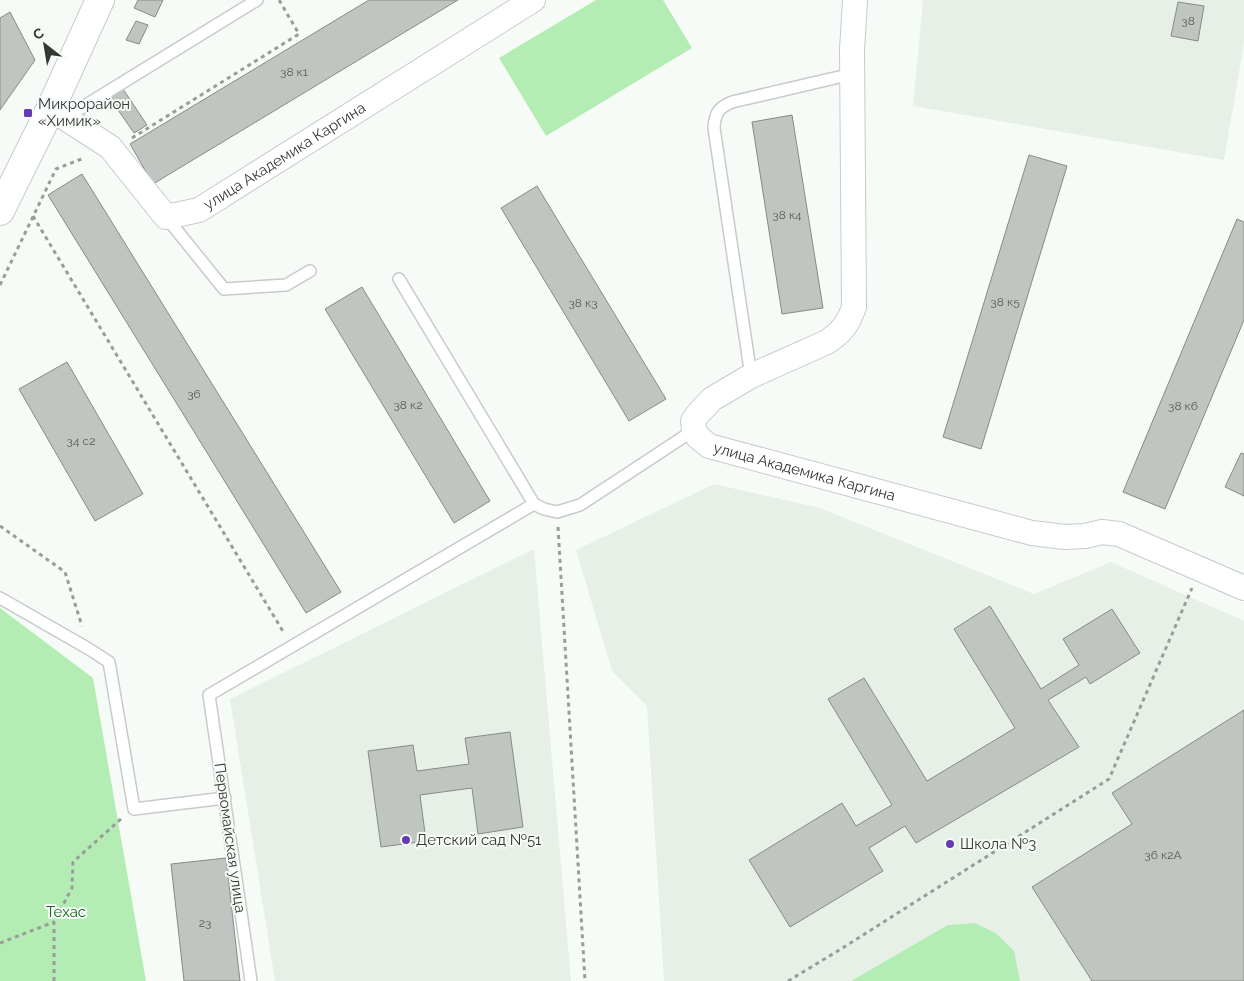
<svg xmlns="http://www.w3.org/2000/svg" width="1244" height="981" font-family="Raleway,sans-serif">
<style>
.built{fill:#e7f0e7}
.green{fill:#b3edb3}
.building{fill:#c1c5c1;stroke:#878a87}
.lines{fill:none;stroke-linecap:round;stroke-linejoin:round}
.service-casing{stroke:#c8cbc8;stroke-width:14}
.minor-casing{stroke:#c8cbc8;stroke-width:26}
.tertiary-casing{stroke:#c8cbc8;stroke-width:30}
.path{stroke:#999c99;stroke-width:3;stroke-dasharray:4 4;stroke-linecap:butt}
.service{stroke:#fff;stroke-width:11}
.minor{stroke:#fff;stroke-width:24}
.tertiary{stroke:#fff;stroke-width:28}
.poi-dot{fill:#653bb3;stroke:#f7fbf7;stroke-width:2}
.labels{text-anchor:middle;stroke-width:4;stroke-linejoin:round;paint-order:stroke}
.number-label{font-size:12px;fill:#585a58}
.poi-label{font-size:15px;fill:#353735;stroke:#f7fbf7;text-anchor:start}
.street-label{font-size:15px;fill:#353735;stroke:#f7fbf7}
.park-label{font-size:15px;fill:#1b6623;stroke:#f7fbf7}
</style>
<rect width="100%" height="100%" fill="#f7fbf7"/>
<path class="built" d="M923,0H1244V43L1224,160L913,106Z
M714,484L820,508L1034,594L1111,562L1244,621V981H664L647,706L612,671L576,550Z
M534,549L571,981H275L230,699Z"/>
<path class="green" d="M596,0H663L692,48L546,136L499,58Z
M0,608L93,678L146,981H0Z
M975,923L997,934L1014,951L1020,981H851L948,925Z"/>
<path class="building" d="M138,0H163L155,17L134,8Z
M369,0H458L153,184L130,144Z
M1178,2L1204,6L1198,41L1171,36Z
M10,12L35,60L0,110V18Z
M136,21L148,25L139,44L126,40Z
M123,89L147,125L134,133L109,97Z
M792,115L823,308L782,314L752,122Z
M1029,155L1067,166L981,449L943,437Z
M82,174L341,592L306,613L48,195Z
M537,186L666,399L629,421L501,208Z
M1237,219L1244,222V320L1165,509L1123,492Z
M362,287L490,501L454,523L325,309Z
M67,362L143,494L95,521L19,389Z
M1241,453L1244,454V496L1225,487Z
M990,606L1041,689L1079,665L1063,639L1112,609L1140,653L1090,684L1086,677L1048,700L1079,747L916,843L905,826L869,848L883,871L790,927L749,860L842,803L856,826L892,805L828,699L864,678L927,781L1015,728L954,629Z
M1244,710V981H1092L1032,887L1132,824L1112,793Z
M510,732L523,827L478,834L472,788L420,795L426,841L381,847L368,751L413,745L417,771L469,764L465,738Z
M226,858L240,981H184L171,864Z"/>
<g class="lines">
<defs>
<path id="service" d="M65,118L257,0
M166,217L224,289L286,285L310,271
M399,279L534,504
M751,376L714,128C715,113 718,108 732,102L852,74
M0,598L89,649L109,662L134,809L225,798
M251,981L209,695L534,504L544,509L557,512L580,505L694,430"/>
<g id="minor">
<path id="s1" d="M855,0L852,50L854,307C848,324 842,332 827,342L751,376L712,399L698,414L693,421L694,430L698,437L709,446L1032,533L1065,537L1085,536L1102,532L1119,534L1244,588"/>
<path id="s2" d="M50,110L65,118L110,147L166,217L199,210L533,0"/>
</g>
<path id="tertiary" d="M0,211L50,110L100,0"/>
</defs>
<use href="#service" class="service-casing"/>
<use href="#minor" class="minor-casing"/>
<use href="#tertiary" class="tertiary-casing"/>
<path class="path" d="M132,138L299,34L279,0
M33,216L284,633
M0,285L56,169L84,158
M0,526L65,572L82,626
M558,527L585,981
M0,943L54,922
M54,981V922L72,888L73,862L122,818
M788,981L841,949L1109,779L1192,588"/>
<use href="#service" class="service"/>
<use href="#minor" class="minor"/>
<use href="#tertiary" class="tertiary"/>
</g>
<g class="poi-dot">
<rect x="23" y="108" width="10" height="10" rx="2.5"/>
<circle cx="406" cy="840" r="5"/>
<circle cx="950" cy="844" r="5"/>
</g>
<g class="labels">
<g class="number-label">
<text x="1188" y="25">38</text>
<text x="294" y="76">38 к1</text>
<text x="787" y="219">38 к4</text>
<text x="1005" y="306">38 к5</text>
<text x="583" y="307">38 к3</text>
<text x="194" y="398">36</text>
<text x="408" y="409">38 к2</text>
<text x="1183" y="410">38 к6</text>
<text x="81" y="445">34 с2</text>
<text x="1163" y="859">36 к2А</text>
<text x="205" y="927">23</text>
</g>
<g class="poi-label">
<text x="38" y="109">Микрорайон<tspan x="38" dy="17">«Химик»</tspan></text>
<text x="416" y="845">Детский сад №51</text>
<text x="960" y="849">Школа №3</text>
</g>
<g class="street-label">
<text dy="5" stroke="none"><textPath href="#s2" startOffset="295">улица Академика Каргина</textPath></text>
<text dy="5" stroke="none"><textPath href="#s1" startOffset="640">улица Академика Каргина</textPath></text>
<text transform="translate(230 838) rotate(82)" y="5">Первомайская улица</text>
</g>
<g class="park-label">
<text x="66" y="917">Техас</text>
</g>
</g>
<g transform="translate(45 45) rotate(329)" stroke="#f7fbf7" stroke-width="4" paint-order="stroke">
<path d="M0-4L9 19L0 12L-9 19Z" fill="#353735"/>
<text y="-8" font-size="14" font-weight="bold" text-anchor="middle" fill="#353735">С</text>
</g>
</svg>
